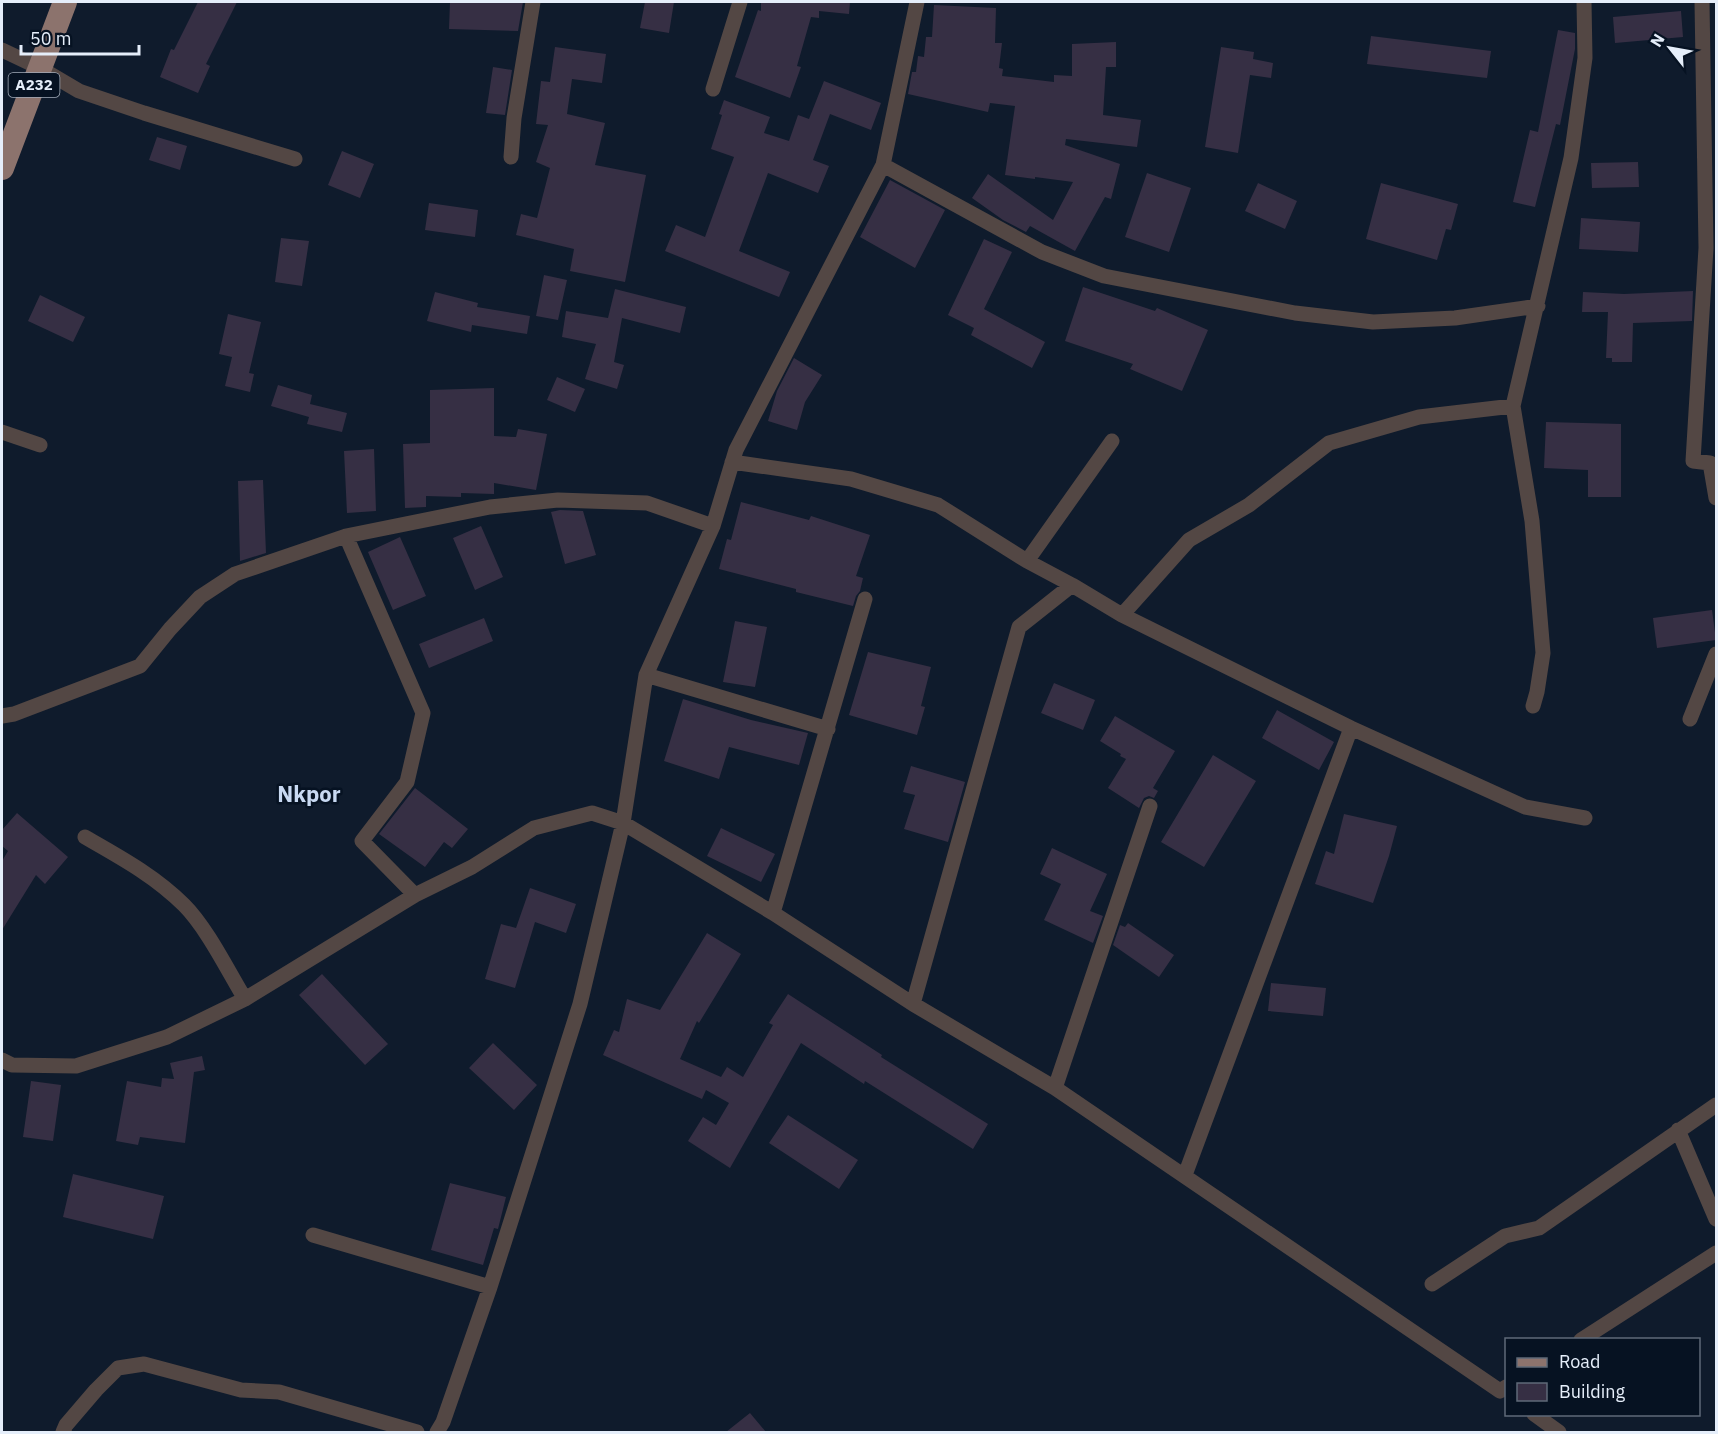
<svg xmlns="http://www.w3.org/2000/svg" width="1718" height="1434" font-family="'IBM Plex Sans',sans-serif">
<style>
.building{fill:#362f44}
.lines{fill:none;stroke-linecap:round;stroke-linejoin:round}
.street{stroke:#534744;stroke-width:15}
.primary{stroke:#8c736d;stroke-width:24}
.labels{text-anchor:middle;stroke-width:5;stroke-linejoin:round;paint-order:stroke}
.shield{fill:#061222;stroke:#a2acb9;stroke-width:1.5}
.shield-label{font-size:15px;font-weight:bold;fill:#e5eefa}
.district-label{font-size:22px;font-weight:bold;fill:#c8d9f2;stroke:#061222}
</style>
<rect width="100%" height="100%" fill="#0f1b2c"/>
<path class="building" d="M198,2H237L206,64L210,66L198,93L160,77L171,49L174,50Z
M450,2H523L518,31L449,29Z
M645,2H674L669,33L640,28Z
M761,2H850L849,14L819,11V18L811,17L797,66L801,67L790,98L735,77L758,10L761,11Z
M934,5L996,8L995,43H1002L999,68L1003,69L1002,76L1054,82V75L1072,76V44L1116,42V67H1106L1103,115L1141,120L1137,147L1066,139L1065,145L1120,164L1111,199L1105,197L1075,251L1030,226L1026,232L1003,220L972,198L988,174L1053,220L1073,182L1035,177V179L1005,175L1015,106L990,103L988,112L908,94L912,72H916L918,56L924,57L926,37H932Z
M1681,11L1683,37L1615,43L1613,17Z
M1558,30L1575,33V49L1560,125L1556,124L1535,207L1513,202L1530,130L1538,132Z
M1371,36L1491,51L1487,78L1367,64Z
M555,47L606,54L602,83L572,79L567,114L605,123L595,165L646,175L625,282L570,271L574,249L516,235L521,214L537,218L550,168L536,162L548,125L536,124L541,81L550,82Z
M1221,47L1254,52L1253,59L1273,63L1271,78L1250,75L1238,153L1205,147Z
M493,67L512,70L505,115L486,113Z
M824,81L881,103L871,130L830,114L813,160L829,166L818,193L768,173L739,251L790,272L779,297L665,251L676,225L705,237L734,157L711,149L722,115L719,114L724,100L770,117L764,133L789,141L798,115L809,119Z
M157,137L187,146L180,170L149,160Z
M342,151L374,164L360,198L328,185Z
M1638,162L1639,187L1592,188L1591,163Z
M1147,173L1191,188L1169,252L1125,237Z
M890,180L945,210L915,268L860,237Z
M1258,183L1297,201L1285,229L1245,211Z
M1381,183L1458,204L1451,230L1446,229L1437,260L1366,239Z
M429,203L478,210L475,237L425,230Z
M1581,218L1640,222L1638,252L1579,249Z
M281,238L309,241L302,286L275,282Z
M984,239L1012,252L984,309L1045,342L1032,368L971,335L974,328L948,315Z
M544,275L567,280L558,320L536,316Z
M1083,287L1155,311L1157,308L1208,330L1182,391L1130,369L1133,364L1065,341Z
M615,289L686,307L680,333L622,318L614,362L624,365L617,389L585,379L596,344L562,337L566,311L608,318Z
M1693,291L1692,321L1633,323L1632,362H1612V358H1606L1608,312H1582L1583,292L1624,294Z
M435,292L478,303L477,307L530,316L527,334L472,325L471,332L427,321Z
M40,295L85,317L73,342L28,321Z
M228,314L261,322L249,373L254,374L250,392L225,386L232,357L219,354Z
M794,358L822,375L805,402L797,430L768,421L777,391Z
M557,377L585,389L575,412L547,400Z
M278,385L312,395L310,404L347,413L342,432L307,424L309,417L271,406Z
M494,388V436L516,437L518,429L547,434L536,490L494,483V494L461,493V497L426,496V507L405,508L403,444L430,443V390Z
M1546,422L1621,424V497H1588V470L1544,468Z
M374,449L376,511L347,513L344,451Z
M263,480L266,553L240,561L238,481Z
M741,502L809,520L811,516L870,535L856,576L863,578L860,591L856,596L853,606L796,592V589L719,569L727,539L731,540Z
M560,510L583,511L596,555L565,564L551,512Z
M481,526L503,577L475,590L453,538Z
M400,537L426,596L393,610L368,552Z
M1712,610L1716,640L1657,648L1653,618Z
M484,618L493,641L429,668L419,644Z
M735,621L767,627L755,687L723,682Z
M868,652L931,667L921,706L925,707L917,735L849,715Z
M1054,683L1095,700L1083,730L1041,713Z
M683,699L751,720L808,733L799,765L729,747L719,779L664,761Z
M1277,710L1334,742L1319,770L1262,738Z
M1115,716L1175,751L1153,788L1158,791L1154,798L1149,796L1144,798L1139,808L1108,788L1126,759L1120,756L1121,754L1100,741Z
M1213,755L1256,781L1204,867L1161,842Z
M911,766L965,782L948,842L904,829L915,795L903,792Z
M415,788L468,829L452,848L444,842L425,867L379,834Z
M17,813L68,857L45,884L36,875L2,930V861L8,851L2,846V830Z
M1344,814L1397,826L1389,856L1373,903L1315,884L1326,851L1334,854Z
M721,828L775,854L761,882L707,856Z
M1052,848L1107,874L1090,911L1103,916L1093,943L1044,920L1061,884L1040,874Z
M530,888L576,904L566,933L535,922L515,988L485,979L501,924L516,928Z
M1128,923L1174,955L1159,977L1113,945L1120,925L1125,927Z
M707,933L741,954L699,1023L697,1021L680,1059L721,1077L727,1067L743,1077L773,1025L769,1023L788,994L882,1055L881,1057L988,1124L973,1149L865,1081L864,1084L801,1043L730,1168L688,1141L703,1117L716,1125L729,1103L706,1090L702,1099L603,1055L614,1030L619,1032L627,999L660,1010Z
M322,974L388,1044L365,1065L299,995Z
M1271,983L1326,988L1323,1016L1268,1011Z
M493,1043L537,1085L514,1110L469,1068Z
M202,1056L205,1070L194,1072L185,1143L140,1137L138,1145L116,1141L127,1081L161,1087L162,1078L174,1079L170,1063Z
M31,1081L61,1085L53,1141L23,1137Z
M788,1115L858,1160L839,1189L769,1143Z
M73,1174L164,1196L153,1239L63,1217Z
M450,1183L506,1197L498,1229L494,1228L483,1265L431,1250Z
M750,1413L766,1432H726Z"/>
<g class="lines">
<path class="street" d="M1702,2L1706,248L1693,461L1710,463L1716,498
M2,50L40,68L79,91L144,113L295,159
M713,89L740,2
M511,157L514,118L533,2
M883,165L1042,252L1104,276L1295,313L1373,322L1455,318L1538,306
M2,432L40,445
M732,462L851,479L938,505L1027,561L1072,585L1122,615L1351,728L1525,807L1585,818
M346,536L423,713L407,782L362,841L415,895
M1027,561L1112,441
M1122,615L1189,540L1249,505L1329,443L1419,417L1513,406
M646,675L828,729
M1533,706L1537,692L1543,653L1532,521L1513,406L1571,158L1585,58L1584,2
M2,716L14,714L140,666L170,629L200,597L235,574L346,536L490,507L558,500L647,503L713,526
M1690,719L1716,654
M85,837C120,857 155,876 184,905C207,928 228,971 245,999
M773,913L865,599
M913,1004L1019,627L1072,585
M2,1060L12,1065L76,1066L167,1037L245,999L415,895L472,867L534,828L592,813L623,823L773,913L913,1004L1055,1088L1500,1391L1506,1387
M1055,1088L1150,806
M1678,1130L1716,1219
M1185,1175L1351,728
M313,1235L490,1287
M1432,1284L1505,1236L1539,1228L1716,1105
M1581,1340L1716,1253
M1534,1414L1559,1432
M63,1432L66,1425L96,1390L118,1368L144,1364L241,1390L279,1392L417,1432
M437,1432L443,1422L490,1287L580,1004L623,823L646,675L713,526L736,450L883,165L917,2"/>
<path class="primary" d="M2,168L65,2"/>
</g>
<g class="labels">
<rect class="shield" x="8.5" y="73" width="51" height="24" rx="4.5"/>
<g class="shield-label">
<text x="34" y="90">A232</text>
</g>
<g class="district-label">
<text x="309" y="802">Nkpor</text>
</g>
</g>
<rect width="1718" height="1434" fill="none" stroke="#e5eefa" stroke-width="6"/>
<rect x="1505" y="1338" width="195" height="78" fill="#061222" stroke="#5f6a78" stroke-width="1.5"/>
<rect x="1517" y="1358" width="30" height="9" fill="#8c736d" stroke="#5f6a78" stroke-width="1.5"/>
<text x="1559" y="1368" font-size="18" fill="#e5eefa">Road</text>
<rect x="1517" y="1383" width="30" height="18" fill="#362f44" stroke="#5f6a78" stroke-width="1.5"/>
<text x="1559" y="1398" font-size="18" fill="#e5eefa">Building</text>
<g transform="translate(1670 48) rotate(301)" stroke="#061222" stroke-width="4.5" paint-order="stroke">
<path d="M0-4.5L10 22L0 15L-10 22Z" fill="#e5eefa"/>
<text y="-9" font-size="16" font-weight="bold" text-anchor="middle" fill="#e5eefa">N</text>
</g>
<path d="M21 45v9h118v-9" fill="none" stroke="#e5eefa" stroke-width="3"/>
<text x="30" y="45" font-size="18" fill="#e5eefa" stroke="#061222" stroke-width="4.5" paint-order="stroke">50 m</text>
</svg>
